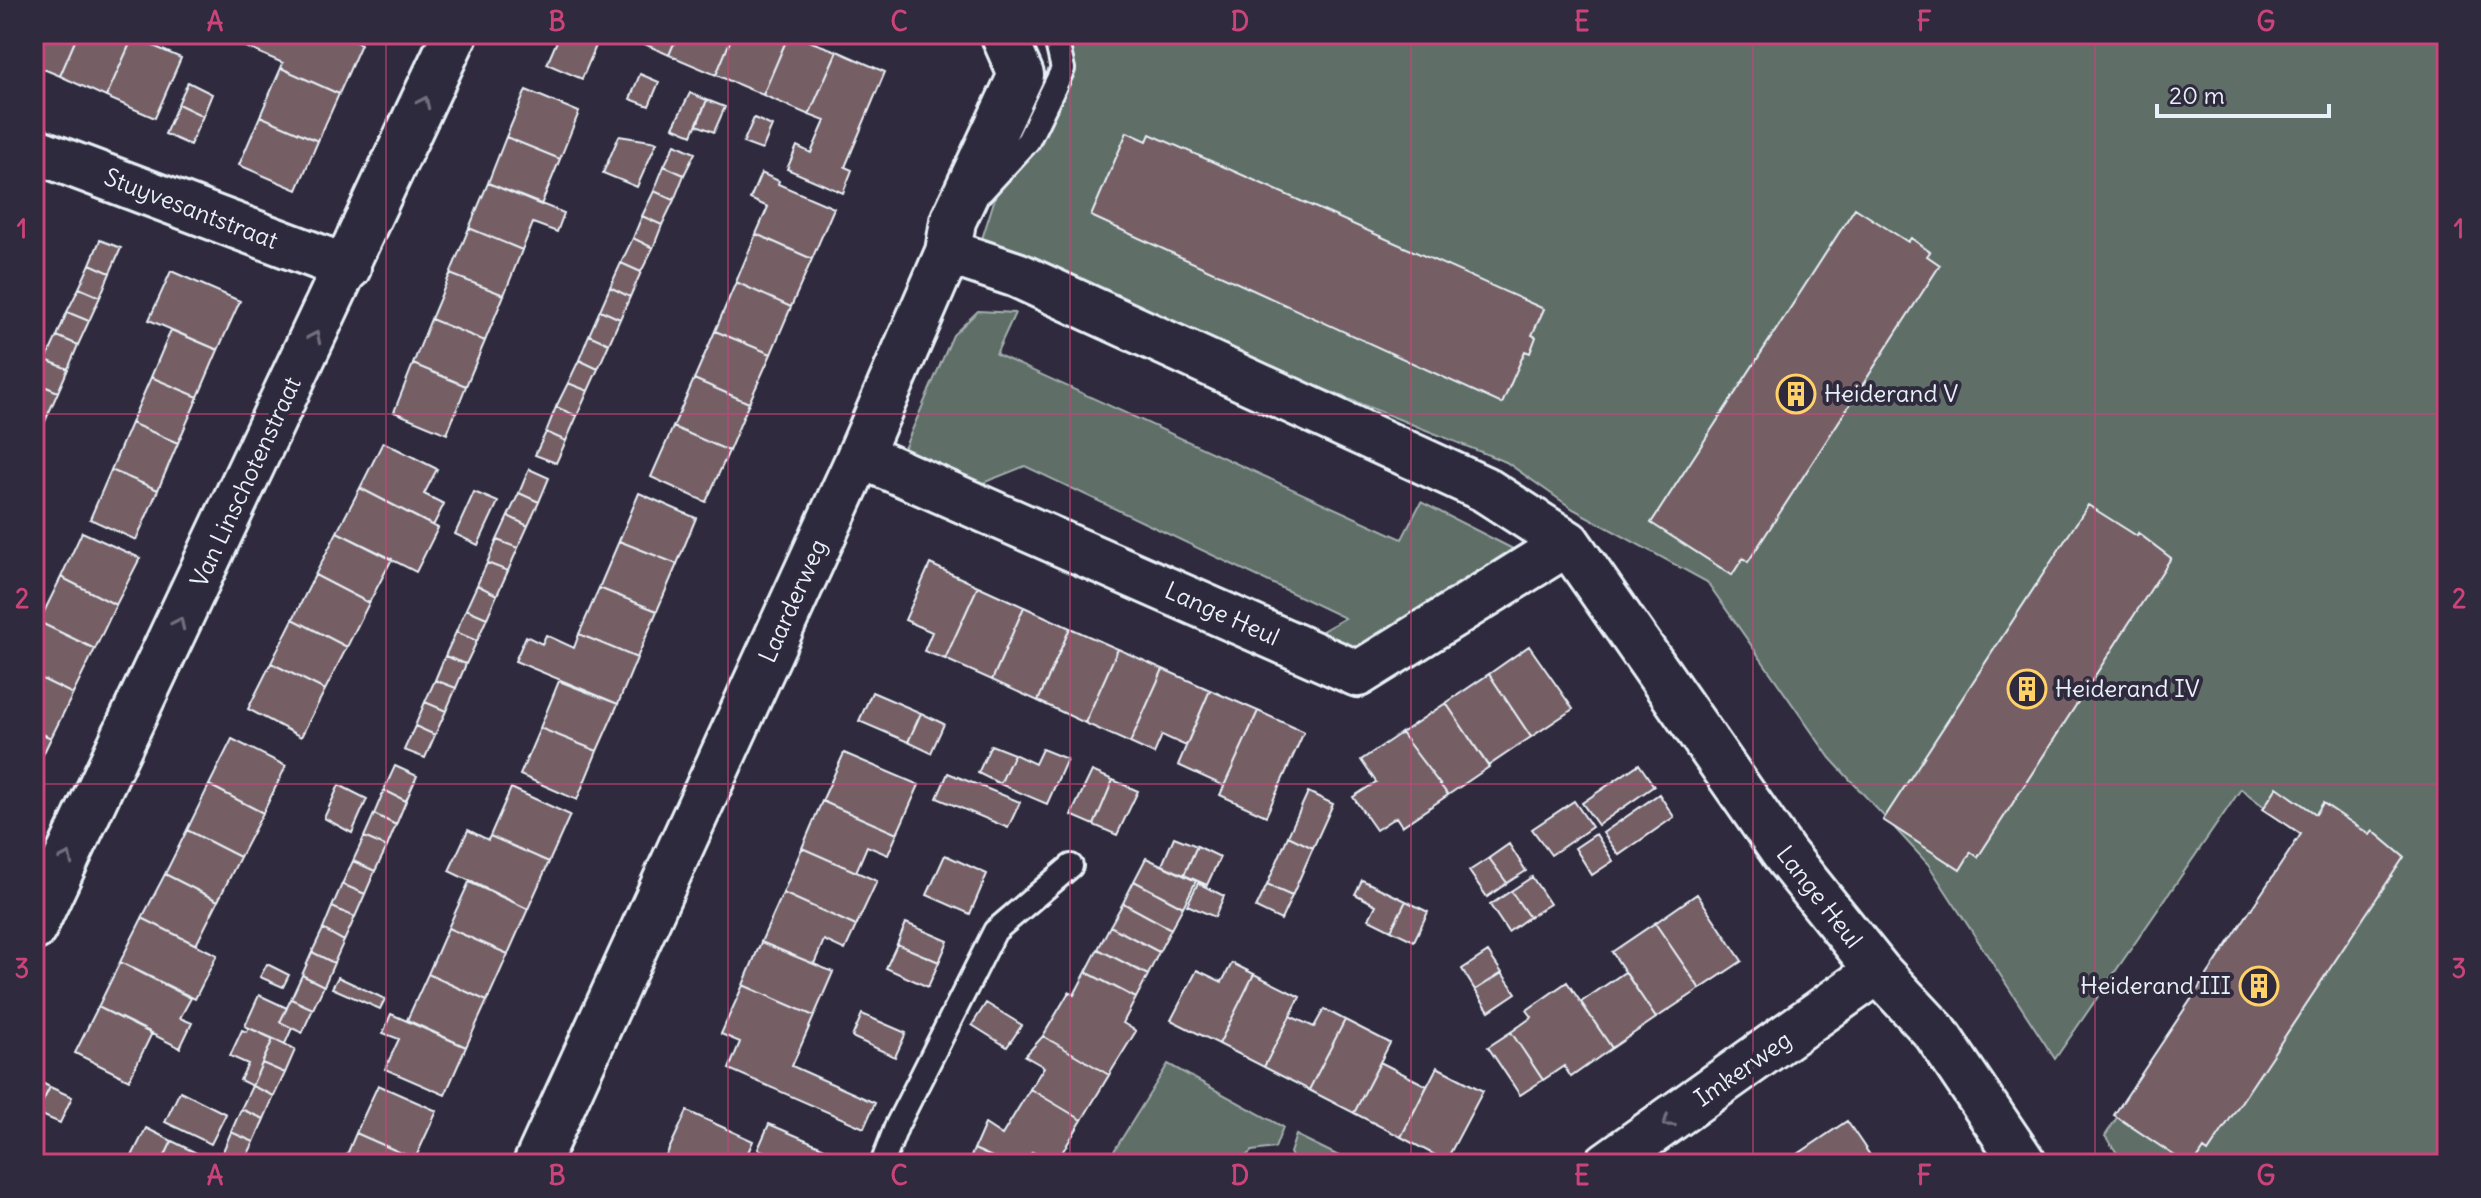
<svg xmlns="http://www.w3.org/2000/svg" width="2481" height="1198" font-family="Delius,sans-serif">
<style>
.green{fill:#5e6e66;stroke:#a3b0af;stroke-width:2}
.building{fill:#755e65;stroke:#e8f1f8;stroke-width:2}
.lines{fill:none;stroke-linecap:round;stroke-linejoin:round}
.service-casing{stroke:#e8f1f8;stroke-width:28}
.minor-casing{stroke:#e8f1f8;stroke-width:50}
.service{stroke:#2f2a3d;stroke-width:22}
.minor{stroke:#2f2a3d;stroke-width:44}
.oneway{stroke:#70707e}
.grid{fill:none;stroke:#ca437a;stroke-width:2;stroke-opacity:0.55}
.labels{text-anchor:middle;stroke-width:8;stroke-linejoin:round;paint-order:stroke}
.street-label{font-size:24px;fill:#e8f1f8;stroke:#2f2a3d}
.poi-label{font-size:24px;fill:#e8f1f8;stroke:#2f2a3d;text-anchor:start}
.neatline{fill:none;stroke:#ca437a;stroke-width:3}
.grid-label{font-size:26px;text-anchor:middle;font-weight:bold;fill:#ca437a}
</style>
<rect width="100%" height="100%" fill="#2f2a3d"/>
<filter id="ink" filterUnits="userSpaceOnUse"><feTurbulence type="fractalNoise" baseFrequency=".0125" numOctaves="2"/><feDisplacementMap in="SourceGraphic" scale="16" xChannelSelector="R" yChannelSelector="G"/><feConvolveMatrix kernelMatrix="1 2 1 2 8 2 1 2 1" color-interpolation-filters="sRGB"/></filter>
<g filter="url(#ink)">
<path class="green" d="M1038,34H2447V1142L2432,1164H2125L2105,1136L2301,835L2241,789L2055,1059L1928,864L1830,758L1707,582L1573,509L1506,462L1046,278L981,242L1009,154L1055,58Z
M978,311L1015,313L996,354L1402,539L1421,502L1513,549L1379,647L1341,651L1308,639L1345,618L1025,466L973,487L903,451L953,335Z
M1168,1064L1283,1127L1275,1148L1252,1151L1236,1164H1106Z
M1296,1135L1355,1164H1296L1290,1153Z"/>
<path class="building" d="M34,34H78L60,76L34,65Z
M78,34L133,37L106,97L60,76Z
M216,34H338L361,44L339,94L281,68L283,63Z
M560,34H601L582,79L547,64Z
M622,34H678L669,55Z
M678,34H733L716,75L669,55Z
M733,34H789L763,95L716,75Z
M789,34L837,51L809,115L763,95Z
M133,37L181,58L155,118L106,97Z
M837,51L885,72L845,167L852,170L843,193L787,169L797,146L811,153L825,121L809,115Z
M281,68L339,94L318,141L260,116Z
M640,74L659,82L649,106L630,99Z
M188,82L212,94L203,116L178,104Z
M526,90L579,112L560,159L506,137Z
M690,93L707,100L692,135L673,127Z
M707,100L725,107L714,132L697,125Z
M178,104L203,116L190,145L165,134Z
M260,116L318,141L297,190L239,165Z
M754,118L772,126L762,150L743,143Z
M1127,132L1147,141L1150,134L1544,309L1532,335L1536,337L1530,353L1525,351L1502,404L1091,216Z
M619,136L657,142L637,187L603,173Z
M506,137L560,159L541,205L488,183Z
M675,144L695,153L684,175L664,166Z
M664,166L684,175L674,200L654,191Z
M761,173L779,181L778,184L834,208L812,259L756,234L768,207L750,199Z
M488,183L564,213L557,232L533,223L522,250L469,228Z
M654,191L674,200L662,225L642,216Z
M1855,208L1908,242L1911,238L1930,252L1927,256L1940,265L1748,562L1743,558L1732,575L1651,523Z
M642,216L662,225L653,248L633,238Z
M469,228L522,250L504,295L450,274Z
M756,234L812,259L791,307L736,282Z
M633,238L653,248L641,272L621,263Z
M100,240L121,248L110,273L90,264Z
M621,263L641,272L630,297L610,287Z
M90,264L110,273L100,297L79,288Z
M171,271L240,301L218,350L149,320Z
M450,274L504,295L485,341L431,319Z
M736,282L791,307L771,354L715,331Z
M610,287L630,297L620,319L600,310Z
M79,288L100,297L89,321L67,312Z
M600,310L620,319L609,344L589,335Z
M67,312L89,321L78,345L57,336Z
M431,319L485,341L466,386L413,364Z
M171,330L218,350L198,397L151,377Z
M715,331L771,354L749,403L694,379Z
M589,335L609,344L598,369L579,360Z
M57,336L78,345L68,369L46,360Z
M46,360L68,369L58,392L37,383Z
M579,360L598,369L588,391L568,383Z
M413,364L466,386L447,434L394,412Z
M151,377L198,397L178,443L131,423Z
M694,379L749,403L729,451L673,427Z
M37,383L58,392L47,417L34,411Z
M568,383L588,391L577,416L556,407Z
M556,407L577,416L566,441L546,432Z
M34,411L47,417L37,441L34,439Z
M131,423L178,443L158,490L111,470Z
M673,427L729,451L706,502L651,477Z
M546,432L566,441L556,463L535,455Z
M383,442L437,469L424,494L444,504L433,526L360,488Z
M529,469L549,478L539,502L519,493Z
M111,470L158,490L136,540L90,519Z
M360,488L438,528L416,572L337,532Z
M474,492L498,502L478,545L455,534Z
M519,493L539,502L528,526L508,516Z
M639,493L696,518L677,564L619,541Z
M2088,505L2137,536L2138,533L2171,558L1978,857L1971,852L1960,870L1883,820Z
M508,516L528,526L518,548L497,540Z
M82,532L140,558L116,605L61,577Z
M337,532L392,559L369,603L315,575Z
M497,540L518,548L508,571L487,563Z
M619,541L677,564L657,611L599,588Z
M487,563L508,571L497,595L477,585Z
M930,564L978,586L945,659L924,651L932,632L905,620Z
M315,575L369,603L347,647L293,619Z
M61,577L116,605L95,649L39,622Z
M477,585L497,595L487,618L466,609Z
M978,586L1024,607L992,680L945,659Z
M599,588L657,611L637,658L579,634Z
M1024,607L1070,628L1038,701L992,680Z
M466,609L487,618L477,641L456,632Z
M293,619L347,647L325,690L271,663Z
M39,622L95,649L73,694L34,675V633Z
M1070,628L1118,649L1085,723L1038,701Z
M456,632L477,641L466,664L445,656Z
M546,635L574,648L579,634L637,658L618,704L515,661L526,636L542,644Z
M1529,646L1573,709L1531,737L1489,674Z
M1118,649L1163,669L1130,743L1085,723Z
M445,656L466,664L456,688L435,680Z
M271,663L325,690L301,737L248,709Z
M1163,669L1210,690L1186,746L1162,735L1154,754L1130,743Z
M1489,674L1531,737L1488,766L1446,703Z
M34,675L73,694L51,738L34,730Z
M435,680L456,688L446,711L425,702Z
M559,681L618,704L597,751L540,728Z
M1210,690L1258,711L1224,786L1178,765Z
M872,692L921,713L908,742L859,721Z
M425,702L446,711L435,735L415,726Z
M1446,703L1489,767L1448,795L1401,733Z
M1258,711L1304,732L1266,816L1220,795Z
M921,713L944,724L931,753L908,742Z
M415,726L435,735L425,758L404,750Z
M540,728L597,751L577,800L520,775Z
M34,730L51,738L34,773Z
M1401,733L1448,795L1402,826L1396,817L1376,830L1353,797L1376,782L1361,760Z
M232,739L286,766L263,813L209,785Z
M991,745L1014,754L1000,784L978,773Z
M1042,749L1067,759L1047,804L1000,784L1014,754L1035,764Z
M844,753L919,785L897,834L822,801Z
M1639,764L1654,786L1598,825L1582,803Z
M395,766L417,776L406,801L384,790Z
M1092,771L1113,780L1094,825L1071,815Z
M948,773L1020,802L1008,828L937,798Z
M1113,780L1138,791L1117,835L1094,825Z
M209,785L263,813L240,857L187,830Z
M339,785L367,799L352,833L324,818Z
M2277,787L2316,814L2323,803L2370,835L2373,831L2404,857L2208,1152L2204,1149L2194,1164H2187L2114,1115L2301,834L2263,809Z
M511,788L570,815L549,862L490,836Z
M384,790L406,801L396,825L374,814Z
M1308,792L1333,804L1313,848L1288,836Z
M1659,794L1674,817L1619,855L1603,833Z
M822,801L897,834L888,855L867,846L856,872L802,848Z
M1574,801L1592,827L1551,855L1532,829Z
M374,814L396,825L387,847L364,837Z
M187,830L240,857L218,901L165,874Z
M468,830L488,840L490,836L549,862L528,909L449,871Z
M1596,834L1613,861L1592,875L1575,848Z
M1288,836L1313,848L1292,896L1267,885Z
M364,837L387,847L375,871L353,861Z
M1174,837L1197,846L1184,875L1162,865Z
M1509,844L1526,871L1507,883L1489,858Z
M1197,846L1220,857L1207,885L1184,875Z
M802,848L877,881L856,926L783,893Z
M945,855L987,874L970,914L927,895Z
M1146,858L1196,881L1183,907L1134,881Z
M1489,858L1507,883L1487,897L1469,871Z
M353,861L375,871L365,894L342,884Z
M165,874L218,901L196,945L142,918Z
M1532,877L1550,904L1529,917L1511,891Z
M1362,880L1406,901L1391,930L1369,919L1376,905L1355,894Z
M1134,881L1183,907L1171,929L1123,903Z
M469,882L528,909L508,954L448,928Z
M1198,883L1224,896L1215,917L1187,905Z
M342,884L365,894L355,917L332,907Z
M1267,885L1292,896L1281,920L1256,908Z
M1511,891L1529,917L1508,932L1490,905Z
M783,893L856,926L845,950L824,940L814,964L761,942Z
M1697,894L1742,961L1700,989L1655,923Z
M1406,901L1428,912L1414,941L1391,930Z
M1123,903L1171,929L1159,952L1110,926Z
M332,907L355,917L344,941L323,929Z
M142,918L217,955L195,999L120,962Z
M906,923L948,941L939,962L897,944Z
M1655,923L1700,989L1656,1018L1612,952Z
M1110,926L1159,952L1148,975L1098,949Z
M448,928L508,954L487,1001L428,974Z
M323,929L344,941L334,963L312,952Z
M761,942L833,972L814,1016L743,985Z
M897,944L939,962L928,987L886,968Z
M1098,949L1148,975L1136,998L1086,972Z
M312,952L334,963L324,986L302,975Z
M1488,952L1502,973L1475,990L1462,969Z
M120,962L191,998L180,1018L192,1023L180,1048L98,1007Z
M1232,963L1254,974L1219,1044L1171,1020L1197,970L1222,982Z
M267,964L289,975L283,987L260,977Z
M1086,972L1136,998L1123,1023L1136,1031L1109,1075L1043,1036L1069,992L1074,995Z
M1625,972L1656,1018L1612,1048L1581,1002Z
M1502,973L1516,993L1489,1011L1475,990Z
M428,974L487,1001L466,1047L407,1020Z
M1254,974L1300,997L1264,1067L1219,1044Z
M302,975L324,986L313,1009L291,999Z
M338,977L385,999L380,1009L332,988Z
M1567,982L1612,1048L1571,1077L1564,1066L1543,1080L1511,1032L1532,1017L1527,1010Z
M743,985L814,1016L792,1066L875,1103L864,1128L729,1069L740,1042L721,1034Z
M259,995L287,1008L280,1022L292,1028L285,1044L245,1026Z
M291,999L313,1009L302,1033L280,1022Z
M986,1003L1022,1025L1007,1047L972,1025Z
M98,1007L152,1033L129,1080L75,1053Z
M1324,1009L1345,1020L1309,1090L1264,1067L1290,1016L1314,1027Z
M391,1014L466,1047L445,1095L385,1069L399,1039L383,1033Z
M862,1014L906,1033L895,1057L852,1037Z
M1345,1020L1390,1043L1354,1113L1309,1090Z
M249,1028L273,1039L252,1086L240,1080L248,1064L230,1056L242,1030L247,1032Z
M1511,1032L1543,1080L1520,1095L1488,1047Z
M1043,1036L1109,1075L1082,1120L1030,1089L1044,1067L1025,1056Z
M273,1039L295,1050L285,1073L262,1063Z
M1380,1062L1427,1086L1401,1137L1354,1113Z
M262,1063L285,1073L274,1096L252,1086Z
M1437,1067L1483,1091L1446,1161L1401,1137Z
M34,1079L50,1087L37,1113L34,1111Z
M378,1085L437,1111L415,1159L356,1133Z
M252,1086L274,1096L264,1119L241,1109Z
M50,1087L72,1097L60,1123L37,1113Z
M1030,1089L1082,1120L1055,1164L1032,1152L1027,1164H1008L974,1149L985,1124L1002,1135Z
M180,1091L226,1114L211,1144L165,1122Z
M241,1109L264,1119L254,1142L231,1132Z
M687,1111L753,1141L743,1164H674L664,1160Z
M1847,1121L1876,1164H1796L1792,1158Z
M769,1124L841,1155L837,1164H793L758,1149Z
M146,1128L172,1141L161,1164H150L132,1156Z
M231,1132L254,1142L243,1164L221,1156Z
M356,1133L415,1159L413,1164H343Z
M172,1141L217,1163V1164H161Z
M974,1149L1008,1164H968Z"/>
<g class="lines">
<defs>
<path id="service" d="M982,191L1028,141L1063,69L1055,34
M882,1164L897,1125L995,931L1071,866"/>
<path id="minor" d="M34,150L348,268
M948,252L1017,275L1484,489L1568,543L1785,855L1878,971L1936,1033L2024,1164
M860,455L1358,674L1568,543
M34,928L455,34
M536,1164L860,455L948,252L953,221L1021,75L1003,34
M1607,1164L1878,971"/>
</defs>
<use href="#service" class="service-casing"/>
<use href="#minor" class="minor-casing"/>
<use href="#service" class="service"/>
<use href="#minor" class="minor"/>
</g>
<defs><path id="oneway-chevron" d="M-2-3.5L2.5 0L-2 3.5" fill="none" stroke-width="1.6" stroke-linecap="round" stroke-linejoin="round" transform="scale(2)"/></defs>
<g class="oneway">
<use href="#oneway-chevron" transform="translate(424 102) rotate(-65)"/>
<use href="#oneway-chevron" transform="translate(315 337) rotate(-65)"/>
<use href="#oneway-chevron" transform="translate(179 623) rotate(-65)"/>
<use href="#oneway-chevron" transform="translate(67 858) rotate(-65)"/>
<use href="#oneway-chevron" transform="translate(1668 1122) rotate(145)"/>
</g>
</g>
<path class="grid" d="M386,34V1164M728,34V1164M1070,34V1164M1411,34V1164M1753,34V1164M2095,34V1164M34,414H2447M34,784H2447"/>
<defs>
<symbol id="building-ring" viewBox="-11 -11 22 22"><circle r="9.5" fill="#2f2a3d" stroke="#ffd166" stroke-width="1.5"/><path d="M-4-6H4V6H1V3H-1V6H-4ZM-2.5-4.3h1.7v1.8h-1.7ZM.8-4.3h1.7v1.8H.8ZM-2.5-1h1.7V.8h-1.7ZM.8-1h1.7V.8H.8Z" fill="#ffd166"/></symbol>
</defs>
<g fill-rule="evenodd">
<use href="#building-ring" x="1774" y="372" width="44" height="44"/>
<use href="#building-ring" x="2005" y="667" width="44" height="44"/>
<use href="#building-ring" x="2237" y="964" width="44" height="44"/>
</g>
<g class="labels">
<g class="street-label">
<text transform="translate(191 209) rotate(21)" y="8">Stuyvesantstraat</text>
<text transform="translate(246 482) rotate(-65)" y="8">Van Linschotenstraat</text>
<text transform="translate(793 601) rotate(-66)" y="8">Laarderweg</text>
<text transform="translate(1222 614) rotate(24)" y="8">Lange Heul</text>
<text transform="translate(1819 897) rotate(52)" y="8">Lange Heul</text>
<text transform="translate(1743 1069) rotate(-35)" y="8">Imkerweg</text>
</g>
<g class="poi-label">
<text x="1824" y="402">Heiderand V</text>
<text x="2055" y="697">Heiderand IV</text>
<text x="2231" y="994" text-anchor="end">Heiderand III</text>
</g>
</g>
<rect width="2481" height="1198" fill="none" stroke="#2f2a3d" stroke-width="88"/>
<path d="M2157 104v12h172v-12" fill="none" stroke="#e8f1f8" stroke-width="4"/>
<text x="2169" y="104" font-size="24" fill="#e8f1f8" stroke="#2f2a3d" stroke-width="6" paint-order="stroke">20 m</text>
<rect x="44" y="44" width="2393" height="1110" class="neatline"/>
<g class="grid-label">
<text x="215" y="31">A</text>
<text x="557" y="31">B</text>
<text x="899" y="31">C</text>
<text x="1240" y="31">D</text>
<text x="1582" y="31">E</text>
<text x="1924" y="31">F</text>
<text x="2266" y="31">G</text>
<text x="22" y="238">1</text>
<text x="2459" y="238">1</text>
<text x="22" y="608">2</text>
<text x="2459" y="608">2</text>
<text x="22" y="978">3</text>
<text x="2459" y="978">3</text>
<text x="215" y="1185">A</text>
<text x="557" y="1185">B</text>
<text x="899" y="1185">C</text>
<text x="1240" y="1185">D</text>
<text x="1582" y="1185">E</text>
<text x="1924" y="1185">F</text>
<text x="2266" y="1185">G</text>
</g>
</svg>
